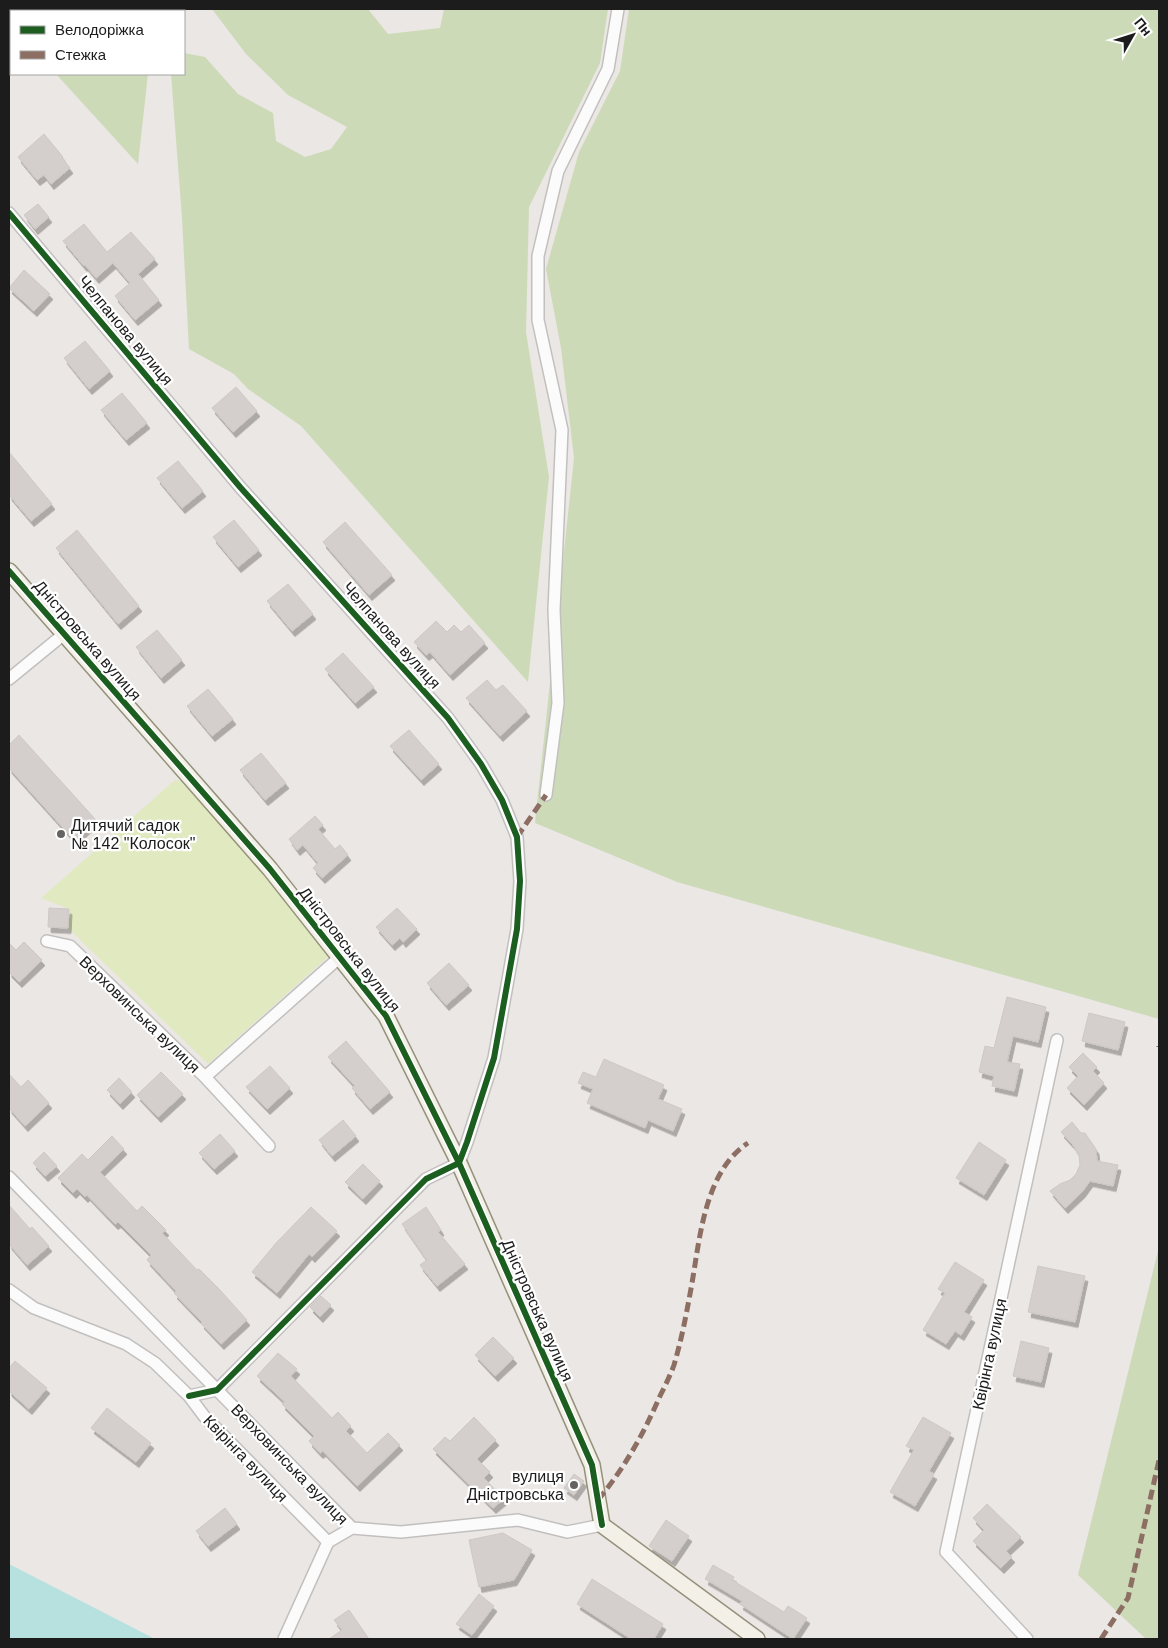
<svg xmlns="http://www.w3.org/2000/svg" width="1168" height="1648" font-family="Helvetica,sans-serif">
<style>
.grass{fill:#e1e9c1}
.forest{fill:#cddab8}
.water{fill:#b6e1de}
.building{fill:#d4cfcc;stroke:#cec8c5;filter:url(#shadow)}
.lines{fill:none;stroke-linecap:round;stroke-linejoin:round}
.street-casing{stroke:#c2c0bf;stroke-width:14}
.secondary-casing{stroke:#95917c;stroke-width:18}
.street{stroke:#fcfbfb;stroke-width:11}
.secondary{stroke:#f3f0e8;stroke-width:15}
.quiet{stroke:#8d6e63;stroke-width:5;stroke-dasharray:10 5;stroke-linecap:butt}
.cycleway-casing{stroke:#fff;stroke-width:9}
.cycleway{stroke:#1b5e20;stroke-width:6}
.poi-dot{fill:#646362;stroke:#fff;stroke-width:2}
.labels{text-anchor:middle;stroke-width:4.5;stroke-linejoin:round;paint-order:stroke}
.street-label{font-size:16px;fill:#1c1c1c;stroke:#fff}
.poi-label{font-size:16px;fill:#1c1c1c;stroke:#fff;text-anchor:start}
</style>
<defs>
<filter id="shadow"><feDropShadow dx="3" dy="5.5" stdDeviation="0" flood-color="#0004"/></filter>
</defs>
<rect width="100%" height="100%" fill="#ebe7e4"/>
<path class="grass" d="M175,780L183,781L266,874L330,955L208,1064L68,928L69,909L41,898Z"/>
<path class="forest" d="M9,9H125L127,11H11V24L9,21Z
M212,9H368L388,34L440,28L444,9H608L600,63L529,207L526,332L549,477L528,682L301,426L248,389L234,374L189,349L182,218L171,74H184V53L205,57L238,94L273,113L276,141L305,157L331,149L347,127L288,95L246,54Z
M629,9H1159V1019L677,882L535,823L574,458L561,348L546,269L579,152L620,71Z
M56,74H148L138,164Z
M1159,1247V1639H1146L1078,1575Z"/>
<path class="water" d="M9,1564L155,1639H9Z"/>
<path class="building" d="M44,134L63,157L62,158L70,168L51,184L44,175L37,180L18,157Z
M38,204L49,217L35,229L24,215Z
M84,224L107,252L131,232L155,259L138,274L159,300L135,320L115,296L130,283L113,263L96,278L85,265L84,266L63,241Z
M24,270L50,294L34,311L9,288Z
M85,341L110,371L89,389L64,358Z
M236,387L257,411L233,432L212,408Z
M122,393L147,423L126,440L101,410Z
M9,452L52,504L31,521L9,495Z
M178,461L203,491L182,508L157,478Z
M234,520L259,550L238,567L213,537Z
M345,522L392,575L369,595L323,542Z
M77,530L139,606L118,624L56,548Z
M288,584L313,614L292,631L267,601Z
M436,621L447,632L454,625L461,632L469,625L485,643L450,675L430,652L426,655L414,642Z
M157,630L182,660L161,678L136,647Z
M343,653L374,687L355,703L325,669Z
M487,680L496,690L503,685L527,711L500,736L466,698Z
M208,689L233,719L212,736L187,706Z
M409,730L439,764L421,780L390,746Z
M19,735L96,820L74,840L9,768V745Z
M261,753L286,783L265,800L240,770Z
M315,816L323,825L318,829L335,849L340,845L348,855L322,878L313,868L318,863L303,845L297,850L289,839Z
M49,908L69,909L68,928L48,927Z
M397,908L417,929L403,942L400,938L392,945L376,927Z
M24,942L42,960L19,982L9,972V943L16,950Z
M449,963L469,985L446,1005L427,983Z
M1007,997L1046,1007L1038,1042L1013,1036L1007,1062L1020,1064L1014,1091L992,1086L994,1076L979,1072L985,1046L994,1048Z
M1089,1013L1125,1022L1118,1050L1082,1041Z
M346,1041L390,1092L370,1109L352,1088L355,1086L328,1057Z
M1083,1053L1097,1067L1093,1071L1104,1083L1084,1105L1067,1088L1078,1076L1069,1067Z
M604,1059L664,1085L658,1099L682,1109L673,1131L648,1120L645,1128L587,1103L593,1089L578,1083L583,1072L596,1077Z
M270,1066L290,1088L267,1109L246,1087Z
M161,1072L183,1094L158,1117L137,1095Z
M9,1074L21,1087L28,1080L49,1103L25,1126L9,1108Z
M119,1078L132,1092L120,1104L107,1090Z
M343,1120L356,1136L332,1156L319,1140Z
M1072,1122L1081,1133H1085L1096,1149L1097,1161L1118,1165L1113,1186L1090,1181L1082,1192L1065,1208L1050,1191L1060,1184L1070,1180L1076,1174L1080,1165L1079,1155L1073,1145L1061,1132Z
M220,1134L235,1151L214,1169L199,1153Z
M112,1136L124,1149L100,1172L137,1211L142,1206L166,1230L162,1233L197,1270L199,1269L220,1290L247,1320L221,1344L201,1323L202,1322L174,1293L176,1291L147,1260L151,1255L118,1222L115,1224L87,1195L85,1197L77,1189L73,1193L58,1178L82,1154L88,1160Z
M979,1142L1006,1160L984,1195L956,1178Z
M44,1152L57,1166L45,1176L33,1163Z
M363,1164L380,1181L363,1199L345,1182Z
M9,1205L30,1229L32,1227L49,1246L27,1265L9,1244Z
M311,1207L337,1231L312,1257L309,1254L277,1293L252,1272L276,1243Z
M426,1207L441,1230L438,1232L465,1264L437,1286L420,1265L427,1260L402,1224Z
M955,1262L984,1280L964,1312L972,1317L961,1335L955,1331L946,1344L923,1330L945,1293L938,1289Z
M1038,1266L1085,1276L1075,1322L1028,1312Z
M321,1296L331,1305L320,1317L310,1307Z
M493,1337L514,1358L495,1376L475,1355Z
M1021,1341L1049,1348L1041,1382L1013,1376Z
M278,1353L297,1369L291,1376L332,1418L338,1412L351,1426L346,1431L367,1453L388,1433L400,1445L357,1486L323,1451L320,1453L309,1441L314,1436L282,1404L285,1402L257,1376Z
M15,1361L47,1388L29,1409L9,1391V1368Z
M107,1408L151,1443L136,1462L91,1428Z
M474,1417L496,1440L477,1459L490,1472L484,1478L504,1499L493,1508L433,1449L445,1437L450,1441Z
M923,1417L951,1433L929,1471L934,1474L915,1506L890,1492L914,1450L906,1446Z
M574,1474L584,1481L574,1495L564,1488Z
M987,1504L1021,1537L1006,1551L1012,1557L1001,1568L973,1541L984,1530L973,1518Z
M225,1508L237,1524L208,1546L196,1531Z
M666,1520L689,1536L672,1561L649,1546Z
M503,1533L532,1550L514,1580L479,1587L469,1540Z
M713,1565L734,1577L732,1580L784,1612L788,1606L807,1618L793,1639L740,1604L742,1601L705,1579Z
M592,1579L663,1624L654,1639H631L577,1604Z
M479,1594L494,1606L472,1635L456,1624Z
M349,1610L369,1639H329L342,1630L334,1620Z"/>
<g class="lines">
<defs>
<path id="street" d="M9,213L240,487L448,718L481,764L502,800L517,837L520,881L517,929L494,1058L467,1142L459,1163L426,1179L217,1390L189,1396
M9,679L64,634
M546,795L558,703L554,610L562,430L538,320V256L558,171L608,69L618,9
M47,941L70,946L205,1077L340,957
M205,1077L269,1146
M9,1177L352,1528L401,1532L518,1520L567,1532L602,1525
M9,1290L34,1308L126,1344L155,1363L189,1396L204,1416L328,1542L352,1528
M284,1639L328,1542
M1027,1639L946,1552L1057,1040"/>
<path id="secondary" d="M9,571L270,869L386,1016L459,1163L592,1465L602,1525L757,1639"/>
</defs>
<use href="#street" class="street-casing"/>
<use href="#secondary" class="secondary-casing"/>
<use href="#street" class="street"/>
<use href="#secondary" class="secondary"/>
<path class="quiet" d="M517,837L546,795
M1159,1046V1047
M598,1500C625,1467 643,1435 660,1396C665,1386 670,1376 674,1365C682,1338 687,1311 692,1283C700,1237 705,1171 748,1143
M1101,1639L1128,1598L1159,1460"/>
<defs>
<path id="cycleway" d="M9,213L240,487L448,718L481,764L502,800L517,837L520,881L517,929L494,1058L467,1142L459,1163L426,1179L217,1390L189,1396
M9,571L270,869L386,1016L459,1163L592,1465L602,1525"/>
</defs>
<use href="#cycleway" class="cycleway-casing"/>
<use href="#cycleway" class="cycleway"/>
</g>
<g class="poi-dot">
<circle cx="61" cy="834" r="5"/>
<circle cx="574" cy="1485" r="5"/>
</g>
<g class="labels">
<g class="street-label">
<text transform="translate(126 330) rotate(50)" y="6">Челпанова вулиця</text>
<text transform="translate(392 635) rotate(48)" y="6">Челпанова вулиця</text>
<text transform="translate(88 640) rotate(49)" y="6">Дністровська вулиця</text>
<text transform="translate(350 949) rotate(52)" y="6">Дністровська вулиця</text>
<text transform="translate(140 1014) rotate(44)" y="6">Верховинська вулиця</text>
<text transform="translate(538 1310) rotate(66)" y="6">Дністровська вулиця</text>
<text transform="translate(989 1354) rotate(-78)" y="6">Квірінга вулиця</text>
<text transform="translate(246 1458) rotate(46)" y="6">Квірінга вулиця</text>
<text transform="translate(290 1464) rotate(46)" y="6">Верховинська вулиця</text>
</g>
<g class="poi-label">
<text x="71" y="831">Дитячий садок<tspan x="71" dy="18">№ 142 "Колосок"</tspan></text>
<text x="564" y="1482" text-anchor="end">вулиця<tspan x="564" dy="18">Дністровська</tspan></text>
</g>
</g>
<rect width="1168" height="1648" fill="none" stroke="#1c1c1c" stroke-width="20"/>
<rect x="10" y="10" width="175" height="65" fill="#ffffff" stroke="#a4a4a4"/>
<rect x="20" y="26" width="25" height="8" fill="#1b5e20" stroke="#a4a4a4"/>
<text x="55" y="35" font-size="15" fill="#1c1c1c">Велодоріжка</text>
<rect x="20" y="51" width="25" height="8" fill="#8d6e63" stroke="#a4a4a4"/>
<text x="55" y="60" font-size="15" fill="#1c1c1c">Стежка</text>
<g transform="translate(1133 35) rotate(51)" stroke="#ffffff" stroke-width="4" paint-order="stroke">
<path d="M0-4L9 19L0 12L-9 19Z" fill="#1c1c1c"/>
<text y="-8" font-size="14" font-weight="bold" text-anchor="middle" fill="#1c1c1c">Пн</text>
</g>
</svg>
